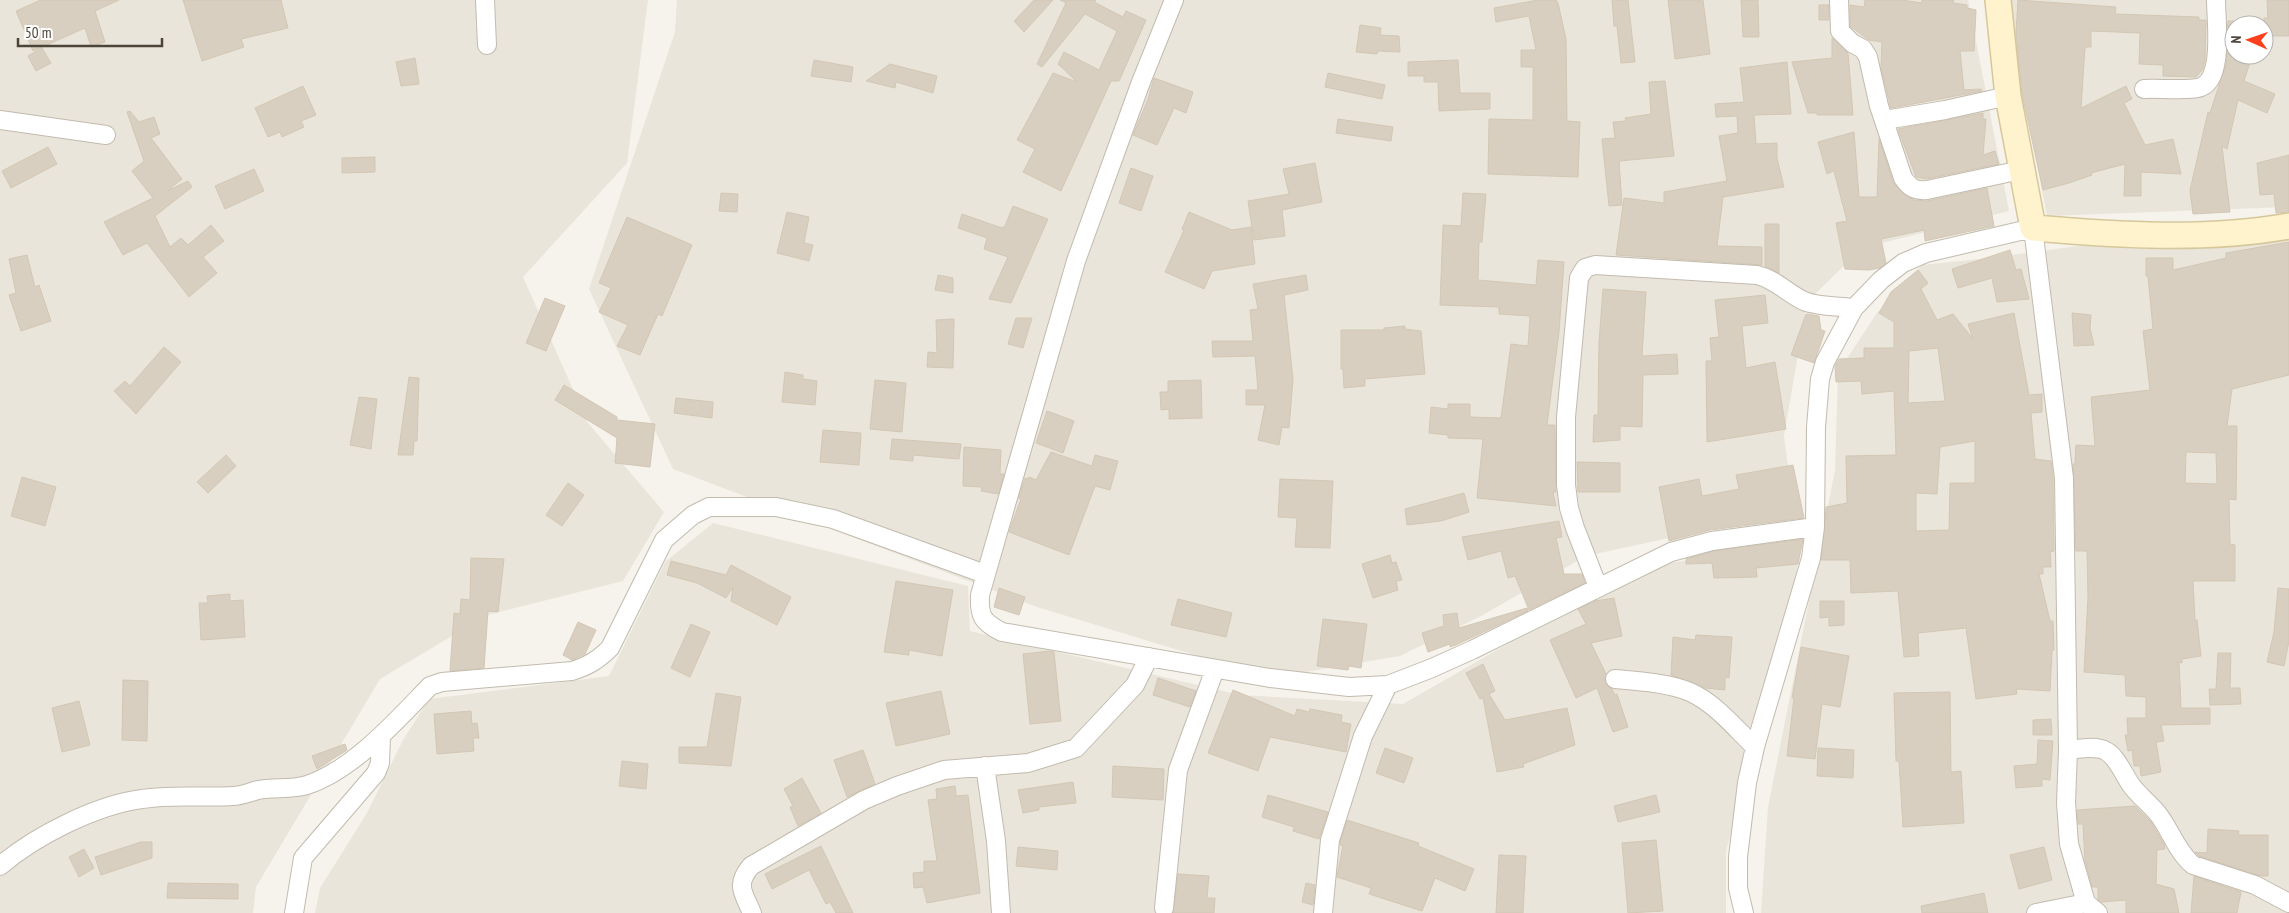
<svg xmlns="http://www.w3.org/2000/svg" width="2289" height="913" font-family="'PT Sans Narrow',sans-serif">
<style>
.residential{fill:#eae5da;fill-rule:evenodd}
.building{fill:#d8cfc1;stroke:#d3c7b4;fill-rule:evenodd}
.lines{fill:none;stroke-linecap:round;stroke-linejoin:round}
.street-casing{stroke:#c2bbae;stroke-width:20}
.secondary-casing{stroke:#d6c79b;stroke-width:28}
.street{stroke:#fff;stroke-width:18}
.secondary{stroke:#fff3cd;stroke-width:25}
</style>
<rect width="100%" height="100%" fill="#f6f3ec"/>
<path class="residential" d="M0,0H648L627,163L523,277L588,423L664,512L623,581L487,615L380,679L256,887L253,913H0Z
M677,0H1968L2009,211L1862,248L1807,302L1784,436L1794,511L1586,556L1481,616L1400,656L1270,678L1037,607L673,469L589,289L675,32Z
M2007,0H2289V207L2047,216L2011,29ZM2234,25H2264V55H2234Z
M2289,226V913H1761L1768,807L1835,470L1838,372L1877,313L1922,265L1989,258L2078,246Z
M713,523L968,586L970,631L1240,695L1403,704L1641,567L1801,544L1790,611L1726,851V913H315L320,888L367,813L403,740L429,699L609,676L665,562Z"/>
<path class="building" d="M41,0H119L95,11L105,42L91,47L85,28L33,51L16,11Z
M183,0H281L288,28L241,39L244,47L202,61Z
M1034,0H1053L1024,32L1014,21Z
M1060,0H1096L1094,2L1123,17L1126,11L1146,20L1119,81H1111L1061,191L1023,172L1035,149L1017,140L1053,73L1077,82L1058,64L1064,52L1099,70L1117,31L1085,14L1042,67L1037,64L1066,3Z
M1538,0H1556L1558,3L1566,39L1567,121L1580,122L1578,177L1488,174L1489,119L1533,120V67H1521V50H1536L1529,16L1496,22L1494,8Z
M1612,0H1628L1635,62L1621,63L1617,26H1614Z
M1668,0H1703L1710,54L1675,59Z
M1741,0H1758L1759,37H1743Z
M1865,0H1902L1922,3V0H1954L1953,3L1967,5V8L1976,10L1974,51H1960L1964,90L1981,89L1982,91L1891,108L1881,68L1882,42L1869,40L1850,26V5L1864,7Z
M2018,0L2116,7L2115,14L2199,17V20H2206L2205,59L2203,69L2196,77L2163,76V65L2139,64L2140,33L2091,31V47H2085L2081,108L2126,86L2132,99L2124,103L2145,145L2173,139L2181,174L2141,172V196H2124L2125,164L2091,173L2092,175L2069,183L2043,190L2022,94L2016,33Z
M2267,0H2289V36H2264V18H2268Z
M1819,5H1829V20H1819Z
M2228,21H2234V55L2251,59L2244,81L2275,94L2267,113L2238,100L2227,149L2222,146L2230,212L2193,214L2190,190L2208,112L2210,113L2226,64Z
M1360,25L1381,28L1380,35L1399,36L1400,52L1378,51L1377,54L1356,52Z
M1832,38L1848,53L1853,115H1817V113H1808L1792,62L1832,58Z
M42,48L51,63L36,71L28,56Z
M415,58L419,84L401,86L396,62Z
M814,60L853,67L851,82L811,76Z
M1458,60L1460,93H1490V109L1439,111L1438,82H1424V76H1408V62Z
M1787,62L1791,114L1754,115L1756,144L1777,143V158L1784,187L1723,197L1717,246L1762,247V265L1616,255L1624,198L1664,203V192L1727,181L1719,136L1738,133L1737,116L1716,117L1715,104L1744,102L1740,68Z
M890,64L937,76L933,93L896,82L895,88L866,81Z
M1328,73L1385,85L1382,99L1325,87Z
M1154,78L1193,92L1186,113L1174,108L1157,145L1133,135L1148,99Z
M1665,81L1674,156L1619,161L1622,205L1609,206L1602,139L1615,138L1613,122L1626,121L1625,118L1651,114L1649,82Z
M303,86L316,115L301,121L304,127L282,137L280,132L268,137L255,108Z
M130,111L139,122L154,117L160,134L151,138L182,179L167,191L188,181L192,187L155,216L170,247L181,238L188,245L211,225L224,241L203,257L217,273L189,297L147,243L123,255L104,222L153,198L132,171L144,161L127,112Z
M1983,113V119H1986L1983,155L1995,151L1999,164L1926,179L1916,177L1898,129Z
M1338,119L1393,127L1391,141L1336,133Z
M1854,132L1859,197H1877L1879,139L1893,182L1904,194L1914,200L1927,201L1987,188L1994,226L1925,241L1924,230L1881,239L1886,263L1880,268L1869,270L1845,269L1836,223L1847,221L1834,171L1827,174L1818,142Z
M48,147L57,164L11,188L2,171Z
M2289,155V212L2276,213L2274,194L2260,195L2257,163Z
M375,157V172L342,173V158Z
M1315,163L1322,202L1282,210L1285,236L1254,240L1248,201L1289,194L1283,169Z
M1131,168L1153,176L1141,211L1119,203Z
M254,169L264,191L225,209L215,186Z
M721,193L738,194L737,212L719,211Z
M1463,193L1486,194L1482,242H1479L1478,280L1536,285L1538,260L1564,262L1559,332L1547,425H1555L1556,492H1553L1556,506L1477,498L1483,439L1448,438V435L1429,433L1431,407L1448,409V404H1470V417L1501,418L1511,344L1528,346L1530,316L1499,314V307L1440,305L1443,225L1461,226Z
M1013,206L1048,219L1011,303L989,299L1008,257L984,249L987,238L958,228L962,214L1002,228L1005,226Z
M787,212L809,217L804,243L813,245L809,261L777,253Z
M1189,212L1232,230L1251,227L1255,264L1212,271L1204,289L1165,272L1184,230L1182,229Z
M627,217L692,245L662,316L658,314L640,355L617,346L628,325L599,312L611,288L599,283Z
M1765,224H1779V273L1765,266Z
M2289,242V375L2232,389L2227,426H2237L2236,500L2229,499L2230,544L2235,545V581H2193L2195,620H2197L2201,656L2182,659V663L2179,662L2181,708H2210V724L2161,725L2164,741L2156,742L2161,772L2141,776L2140,766H2134L2132,750L2128,751L2125,735H2128L2127,718H2146V697L2126,696L2125,675L2084,672L2088,597L2087,551H2076L2073,464H2075L2076,445L2095,446L2091,397L2150,390L2143,331L2153,329L2148,276H2146V258H2173V270L2226,258V253ZM2186,452L2216,453L2217,484L2185,483Z
M2010,250L2016,270L2021,269L2029,299L1997,302L1992,278L1958,288L1952,269Z
M27,255L35,287L39,285L51,321L21,331L9,295L16,293L9,259Z
M1918,270L1928,283L1921,289L1937,320L1953,314L1973,339L1968,324L2014,313L2029,395L2042,394V412L2031,413L2035,459L2051,461L2053,479L2054,551L2050,552L2051,567H2043V574H2039L2050,621H2053L2054,650H2052L2050,691L2016,689L2017,694L1976,699L1966,628L1918,633L1919,656L1904,657L1898,591L1851,593L1850,560H1821L1826,507L1847,503L1846,456L1896,455L1894,391L1862,394L1861,381L1836,382L1835,366L1839,359L1864,358V348H1894V322L1879,313L1891,292ZM1938,348L1945,401L1908,403L1909,351ZM1975,441V483H1950L1949,530L1916,531V493L1937,494L1940,447Z
M938,275L953,278V293L935,290Z
M1306,275L1308,290L1284,295L1293,379L1289,428L1282,427L1279,445L1258,440L1265,405H1246V390H1258L1255,356L1213,357L1212,341H1253L1250,310L1258,309L1253,284Z
M1603,289L1646,292L1642,356L1677,354L1678,374L1643,375L1642,427L1620,426V440L1593,442L1594,415H1598L1599,342Z
M1765,295L1768,323L1742,326L1746,368L1775,362L1786,429L1707,442L1706,361H1712L1710,338L1719,337L1715,300Z
M545,298L565,306L546,351L526,343Z
M2072,313L2091,315L2090,328L2094,345L2074,346Z
M1806,314L1819,316L1821,330L1825,331L1814,363L1791,355Z
M1016,318H1032L1023,348L1008,344Z
M954,319L953,368L927,367L928,352L937,353L936,320Z
M1405,326V329L1421,331L1425,374L1365,379V386L1344,388L1343,369H1341V330H1384V328Z
M164,347L181,362L136,414L114,391L125,381L130,386Z
M785,372L803,375V379L817,381L815,405L782,402Z
M409,377L419,378L417,441H414L413,455H398Z
M875,380L906,383L902,432L870,429Z
M1201,380L1202,418L1169,419V409L1161,410L1160,392H1168V381Z
M564,385L617,417V420L655,424L650,467L615,463L617,438L555,400Z
M359,397L377,399L371,449L350,445Z
M676,398L713,402L712,418L674,413Z
M1047,411L1074,421L1063,453L1036,443Z
M823,430L861,433L859,465L820,462Z
M892,439L961,444L959,459L913,455V461L890,459Z
M964,447L1001,450L1000,474H1004L998,494L981,491L982,487L963,486Z
M1051,452L1092,466L1095,455L1118,461L1110,490L1095,486L1069,555L1009,532L1021,499L1019,498L1025,478L1028,479L1029,477L1036,480Z
M226,455L236,466L208,493L197,482Z
M1577,462L1620,463V492H1578Z
M1793,465L1804,518L1710,530L1669,541L1659,487L1699,479L1702,496L1739,489L1736,475Z
M22,477L56,487L45,526L11,516Z
M1280,479L1333,481L1330,548L1295,547L1297,518L1278,517Z
M568,483L584,495L562,526L546,515Z
M1464,493L1469,512L1441,521L1407,525L1405,509Z
M1559,521L1562,537L1556,538L1564,574H1582L1585,583L1529,610L1515,576L1508,578L1501,551L1468,560L1462,537Z
M1803,539L1798,564L1756,568L1757,577L1714,578L1712,563L1686,564V559L1714,551Z
M1390,555L1392,563L1396,562L1402,580L1396,581L1398,590L1373,598L1362,564Z
M471,558L504,559L498,612L488,611L484,668L450,671L454,613L460,614L461,599L470,600Z
M671,561L726,575L731,565L791,597L777,625L731,601L733,587L726,598L697,583L667,575Z
M896,581L953,590L942,656L909,650V655L884,652Z
M999,588L1025,597L1019,615L994,607Z
M2278,588L2289,589V641L2284,666L2267,662L2274,632Z
M230,594V601L243,600L245,637L201,640L199,603H208L207,596Z
M1614,598L1622,636L1591,643L1606,674L1605,683L1612,689L1615,695L1617,694L1628,727L1613,732L1597,688L1576,698L1550,640L1586,624L1578,609L1595,601Z
M1178,599L1232,613L1226,637L1171,625Z
M1820,601H1844V625L1829,626V617L1820,618Z
M1527,608L1528,611L1458,644L1450,647V644L1428,652L1422,633L1444,626L1443,615L1457,613L1459,628Z
M1323,619L1367,624L1361,668L1349,666L1348,670L1317,666Z
M578,622L596,630L585,654L572,660L563,655Z
M691,624L710,632L690,677L671,668Z
M1696,635L1732,637L1729,678L1725,677V690L1705,688L1671,675L1673,637L1695,640Z
M1801,647L1849,656L1840,707L1822,704L1815,759L1787,756L1794,698H1792Z
M1050,651L1054,652L1061,721L1030,724L1023,654Z
M2218,653H2231L2230,688H2240L2241,704L2210,705L2209,689H2216Z
M1483,664L1495,691L1489,694L1505,720L1567,708L1575,745L1523,764L1524,767L1497,772L1483,698L1480,699L1466,673Z
M1158,678L1196,691L1190,707L1153,695Z
M123,680L148,681L147,741L122,740Z
M1233,690L1295,716L1297,709L1309,712L1310,709L1342,715L1341,722L1351,724L1346,752L1270,737L1258,771L1208,753Z
M941,691L950,734L896,746L886,703Z
M1950,692L1951,772L1961,771L1964,823L1903,827L1899,761H1896L1894,693Z
M716,693L741,697L731,766L679,763V747H707Z
M79,701L90,745L62,752L52,708Z
M471,711L472,724L477,723L479,738H473L474,751L437,754L434,714Z
M2051,719L2052,735H2033V720Z
M2038,740L2053,741L2050,780L2042,779V786L2016,788L2014,766L2037,764Z
M345,744L347,750L317,769L312,756Z
M1385,748L1413,758L1404,783L1376,773Z
M1818,748L1854,750L1853,778L1817,776Z
M863,750L875,784L847,797L834,760Z
M622,761L648,764L646,789L619,786Z
M1113,766L1164,769L1163,800L1112,797Z
M802,778L821,813L798,826L790,807L793,806L784,789Z
M1073,782L1076,803L1039,807V810L1023,813L1018,790Z
M955,786L956,796L968,795L980,893L927,903L923,887L914,888L913,873L924,872V861H937L928,800L937,799L936,789Z
M1268,795L1328,812L1319,839L1293,831L1294,827L1262,817Z
M1656,795L1660,812L1618,822L1614,806Z
M2135,806L2150,821L2164,844L2165,849L2157,850L2156,884L2174,889L2179,913H2126V900L2101,902L2098,900V887H2092L2085,860L2083,824H2078L2077,810Z
M1347,820L1419,843L1418,846L1474,869L1465,891L1435,878L1422,911L1369,894L1371,888L1337,877L1343,845H1340V842Z
M2208,829L2239,831L2238,835H2268V876H2261L2199,856L2195,852L2207,853Z
M1656,840L1663,911L1628,913L1622,843Z
M141,842H152V858L101,875L95,857Z
M821,846L853,913H836L830,902L826,904L809,870L772,889L765,874Z
M1018,847L1058,851L1057,870L1016,866Z
M2044,847L2052,880L2019,889L2010,855Z
M84,849L94,868L79,877L69,857Z
M1499,855L1526,856L1523,913H1496Z
M1178,874L1209,876L1207,898H1215L1214,913H1173Z
M2194,876L2241,892L2237,913H2191Z
M168,883L238,884V899L167,898Z
M1306,883L1315,885L1313,905L1302,902Z
M1984,893L1988,913H1922L1921,906Z"/>
<g class="lines">
<defs>
<path id="street" d="M485,0L487,45
M1174,0L1141,82L1076,261L980,595C979,616 982,622 1002,632L1270,678L1349,687L1388,685L1432,668L1472,650L1671,552L1712,541L1815,527L1816,427L1820,379L1825,362L1854,308L1881,280L1903,263L1926,253L2033,228L2064,478L2068,750L2066,803L2069,844L2086,903L2098,913
M1839,0L1840,31L1852,43L1863,49L1868,57L1879,106L1903,178C1910,188 1915,191 1927,190L2021,170
M2144,89C2156,88 2192,91 2201,87C2224,78 2216,21 2216,0
M0,120L106,135
M1885,120L1945,110L2008,96
M1598,587L1575,528L1569,508L1566,485V417L1579,278L1585,268L1595,265L1757,275C1775,279 1787,293 1804,301C1818,307 1839,306 1854,308
M1615,679C1638,681 1669,683 1690,692C1715,703 1735,728 1755,747
M2068,750C2078,749 2096,745 2106,751C2117,757 2124,775 2131,785C2139,796 2150,804 2158,814C2170,829 2177,852 2193,865L2255,885L2289,903
M985,766L996,841L1001,913
M0,866C35,836 96,805 142,799C172,794 202,798 233,796C242,796 250,792 258,790C275,787 291,790 307,785C353,770 397,720 430,686L442,682L572,671C588,666 598,660 610,648L664,540L693,515L709,507H776L833,519L985,574
M1164,908L1178,770L1215,669
M294,913L303,858L376,773L380,763L381,736
M752,913C743,892 735,885 751,866L864,800L897,786L944,770L1028,763L1076,748L1135,685L1149,657
M1323,913L1330,840L1363,736L1388,685
M1744,913L1738,888V857L1747,783L1755,747L1811,558L1815,527
M2036,913L2086,903"/>
<path id="secondary" d="M1998,0L2008,96L2033,228C2118,235 2205,241 2289,226"/>
</defs>
<use href="#street" class="street-casing"/>
<use href="#secondary" class="secondary-casing"/>
<use href="#street" class="street"/>
<use href="#secondary" class="secondary"/>
</g>
<g transform="translate(2249 40) rotate(272)"><circle r="24" fill="#ffffff" stroke="#b7b4b0"/>
<path d="M0-4L9 19L0 12L-9 19Z" fill="#fc3f1d"/>
<text y="-8" font-size="14" font-weight="bold" text-anchor="middle" fill="#4b4439">N</text>
</g>
<path d="M18 38v8h144v-8" fill="none" stroke="#4b4439" stroke-width="2.5"/>
<text x="25" y="38" font-size="15" fill="#4b4439" stroke="#ffffff" stroke-width="4" paint-order="stroke">50 m</text>
</svg>
